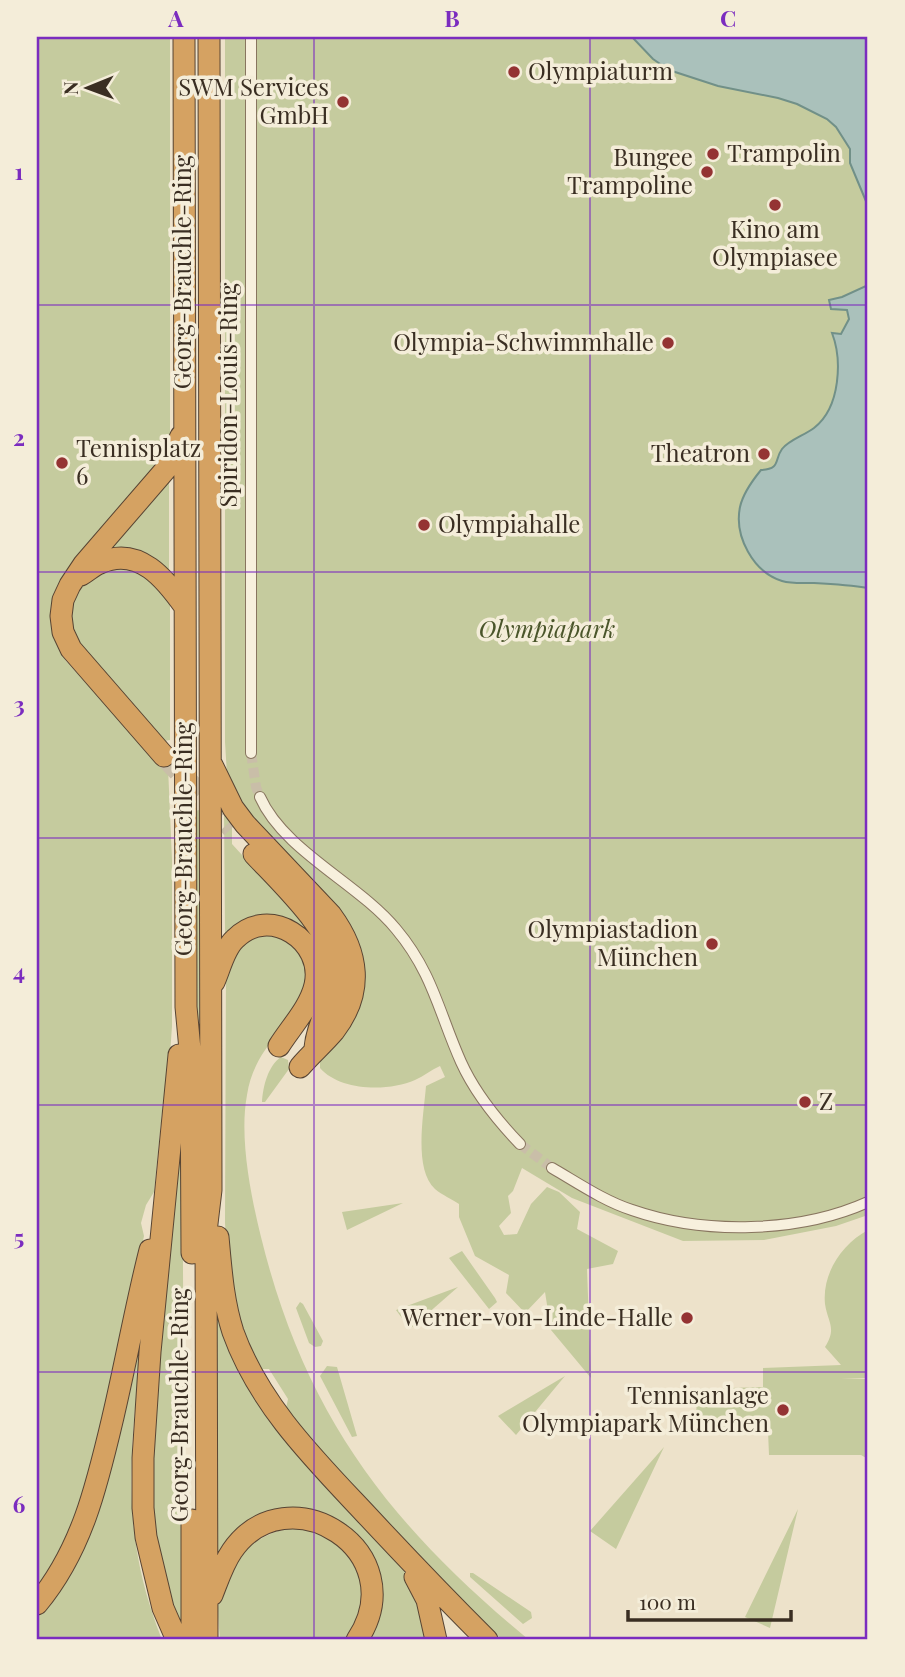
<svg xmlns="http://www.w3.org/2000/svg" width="905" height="1677" font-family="'Playfair Display',serif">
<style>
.green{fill:#c5cb9e}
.water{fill:#aac1bb;stroke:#719088;stroke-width:2}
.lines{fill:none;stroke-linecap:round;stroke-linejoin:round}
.street-tunnel{stroke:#c9bea8;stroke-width:10;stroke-dasharray:10 5;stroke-linecap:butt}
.highway-tunnel{stroke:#c9bea8;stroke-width:21;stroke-dasharray:21 10;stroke-linecap:butt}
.street-casing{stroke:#88755f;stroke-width:12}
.highway-casing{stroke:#574433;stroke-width:23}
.street{stroke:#f7f0dd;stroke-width:10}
.highway{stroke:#d5a262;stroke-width:21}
.grid{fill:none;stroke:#7b2cbf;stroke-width:2;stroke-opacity:0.55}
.poi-dot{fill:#943333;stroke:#f4edd9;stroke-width:2.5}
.labels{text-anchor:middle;stroke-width:7;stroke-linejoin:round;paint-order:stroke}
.poi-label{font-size:24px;fill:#3a2e22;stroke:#f4edd9;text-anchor:end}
.street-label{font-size:24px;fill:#3a2e22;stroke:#f4edd9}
.park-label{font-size:24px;font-style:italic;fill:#4a552a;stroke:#f4edd9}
.neatline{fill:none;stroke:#7b2cbf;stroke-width:2.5}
.grid-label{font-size:23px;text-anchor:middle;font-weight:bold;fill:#7b2cbf}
</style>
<rect width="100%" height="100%" fill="#ede2ca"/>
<path class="green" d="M37,37H170V443L163,461L54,596C49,621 52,640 66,661L162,767H168L172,860V1026L168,1083L163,1102L154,1192L146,1205L141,1223L144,1236L104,1424L72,1538L37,1592Z
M225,37H868V1215L836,1226L764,1240L683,1241L572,1198L522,1168L513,1191L508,1196L511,1213L499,1226L504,1235L517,1234L531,1204L547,1187L559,1192L580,1212L577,1229L618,1251L613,1264L587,1269L591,1378L551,1330L545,1292L525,1313L506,1293L509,1275L475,1256L459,1217V1204C452,1199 442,1195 435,1189C413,1169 424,1113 426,1086L445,1077L440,1066C431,1070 424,1076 415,1080C388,1092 340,1091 320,1068V1056L358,996L239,801L227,775L225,742Z
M169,480V573L101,556Z
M125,565L162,586L170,604V740L164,741C139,713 71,652 70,617C70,601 79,590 86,577Z
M224,806L232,815V844L309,928L322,947L307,937L225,935Z
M199,810L201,1640H198L195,811Z
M278,932L312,964C307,979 304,996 296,1010C292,1017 285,1024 280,1030C263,1051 251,1069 247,1095C239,1138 251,1196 261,1237C305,1416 390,1525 529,1640H502L409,1549L285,1413L288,1399L269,1369H258L243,1337L229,1287L225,1223L226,965L244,938Z
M281,1057L288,1060L289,1069L265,1102H262C263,1086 268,1066 281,1057Z
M182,1087L185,1639C133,1542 154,1425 162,1320C169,1242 175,1164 182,1087Z
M403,1203L347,1230L342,1212Z
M868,1230V1378L841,1379H868V1459L861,1455H769L768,1431H697L696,1389L763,1387V1368L841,1365L825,1347C837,1328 828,1323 825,1304C822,1273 842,1244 868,1230Z
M462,1251L495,1298L497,1302L489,1309L449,1258Z
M148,1274L138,1408H135C127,1494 130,1558 162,1640H37V1609L66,1570Z
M216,1280L227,1335L401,1566L412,1584L431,1640H363L374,1614L350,1534L275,1517L216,1577Z
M458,1287L410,1329L396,1310Z
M300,1302L303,1304L323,1341L321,1346L315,1347L309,1343L296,1308Z
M327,1366L337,1367L357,1436L352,1437L320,1376Z
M565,1376L516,1435L498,1416Z
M664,1447L616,1549L590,1531Z
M798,1509L770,1628L745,1617Z
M294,1528C333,1532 366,1562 362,1605C360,1616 352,1629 347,1640H220C219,1624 216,1607 220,1592C230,1557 258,1532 294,1528Z
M470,1573H473L531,1612L532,1618L523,1624L470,1577Z"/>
<path class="water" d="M632,37H864L868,42V206L850,163V149L836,127L827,119L797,104L778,98L718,86L669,70L653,59Z
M868,285V588C850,585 833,584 814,583C804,583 792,584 782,581C753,572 734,536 740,507C743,493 752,481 761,470C781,469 774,460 782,449C789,440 805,435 814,428C841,407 842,359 832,333L841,334L849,319L847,310L831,309L829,300L842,297Z"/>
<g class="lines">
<path class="street-tunnel" d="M251,753L256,787L260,797
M520,1144L552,1168"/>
<path class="highway-tunnel" d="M164,756L232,828"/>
<defs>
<path id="street" d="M251,37V753
M260,797C284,851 358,883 396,929C433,973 439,1013 461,1062C475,1093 496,1119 520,1144
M552,1168C578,1183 604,1201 632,1210C704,1235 799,1233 868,1202"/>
<path id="highway" d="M184,37L186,1007L191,1060L192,1253
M81,575C88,571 94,565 100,563C139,545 166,580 185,607
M164,756L71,649L63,632L61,616L63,600L70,585L84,564L166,469L181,436
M212,765L233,808L245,824L331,915C359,953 364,992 334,1031C323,1044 311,1054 300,1067
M254,854C279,881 341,938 336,976C333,1001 317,1023 315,1048
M214,982C220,969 224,949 235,939C269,904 325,941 315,985C310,1007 291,1027 279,1046
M218,1237C221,1269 223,1301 233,1332C258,1402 311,1456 361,1509C402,1553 444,1597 487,1640
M192,1520V1640
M415,1577L427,1600L436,1640
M212,1595C218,1580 223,1564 232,1551C287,1471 416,1551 357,1640
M37,1604C82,1550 97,1485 113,1417C126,1362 136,1305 150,1250
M177,1640L163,1608L146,1537L143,1508V1458L150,1352L179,1055
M207,1640L206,1232L211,1190L209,37"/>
</defs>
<use href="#street" class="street-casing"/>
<use href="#highway" class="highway-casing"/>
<use href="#street" class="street"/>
<use href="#highway" class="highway"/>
</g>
<path class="grid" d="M314,37V1640M590,37V1640M37,305H868M37,572H868M37,838H868M37,1105H868M37,1372H868"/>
<g class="poi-dot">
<circle cx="514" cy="72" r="7"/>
<circle cx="343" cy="102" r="7"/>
<circle cx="713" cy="154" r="7"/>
<circle cx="707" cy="172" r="7"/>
<circle cx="775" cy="205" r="7"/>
<circle cx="668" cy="343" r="7"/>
<circle cx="764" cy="454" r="7"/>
<circle cx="62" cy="463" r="7"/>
<circle cx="424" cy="525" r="7"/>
<circle cx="712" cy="944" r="7"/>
<circle cx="805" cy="1102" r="7"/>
<circle cx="687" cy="1318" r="7"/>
<circle cx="783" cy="1410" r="7"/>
</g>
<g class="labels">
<g class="poi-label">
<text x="528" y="80" text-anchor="start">Olympiaturm</text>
<text x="329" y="96">SWM Services<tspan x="329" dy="28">GmbH</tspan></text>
<text x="727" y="162" text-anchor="start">Trampolin</text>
<text x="693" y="166">Bungee<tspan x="693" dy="28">Trampoline</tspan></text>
<text x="775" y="238" text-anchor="middle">Kino am<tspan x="775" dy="28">Olympiasee</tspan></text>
<text x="654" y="351">Olympia-Schwimmhalle</text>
<text x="76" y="457" text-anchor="start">Tennisplatz<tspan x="76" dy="28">6</tspan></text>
<text x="750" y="462">Theatron</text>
<text x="438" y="533" text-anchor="start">Olympiahalle</text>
<text x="698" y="938">Olympiastadion<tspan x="698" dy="28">München</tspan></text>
<text x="819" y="1110" text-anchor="start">Z</text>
<text x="673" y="1326">Werner-von-Linde-Halle</text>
<text x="769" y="1404">Tennisanlage<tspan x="769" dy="28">Olympiapark München</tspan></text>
</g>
<g class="street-label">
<text transform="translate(183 272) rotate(-90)" y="8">Georg-Brauchle-Ring</text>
<text transform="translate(229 395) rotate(-90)" y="8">Spiridon-Louis-Ring</text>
<text transform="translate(184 839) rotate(-90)" y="8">Georg-Brauchle-Ring</text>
<text transform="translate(180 1405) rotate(-90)" y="8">Georg-Brauchle-Ring</text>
</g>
<g class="park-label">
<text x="547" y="638">Olympiapark</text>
</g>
</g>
<rect width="905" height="1677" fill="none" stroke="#f4edd9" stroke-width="77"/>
<g transform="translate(88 88) rotate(269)" stroke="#f4edd9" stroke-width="5" paint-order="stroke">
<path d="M0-5L12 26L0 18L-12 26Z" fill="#3a2e22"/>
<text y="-10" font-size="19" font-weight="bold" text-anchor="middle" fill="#3a2e22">N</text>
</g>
<path d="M628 1610v10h163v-10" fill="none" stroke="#3a2e22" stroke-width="3.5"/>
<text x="639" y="1610" font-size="21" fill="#3a2e22" stroke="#f4edd9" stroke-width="5" paint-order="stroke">100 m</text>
<rect x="38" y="38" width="828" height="1600" class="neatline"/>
<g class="grid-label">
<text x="176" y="27">A</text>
<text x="452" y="27">B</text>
<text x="728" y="27">C</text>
<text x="19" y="180">1</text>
<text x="19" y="446">2</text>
<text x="19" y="713">3</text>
<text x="19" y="980">4</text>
<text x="19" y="1246">5</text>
<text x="19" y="1513">6</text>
</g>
</svg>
